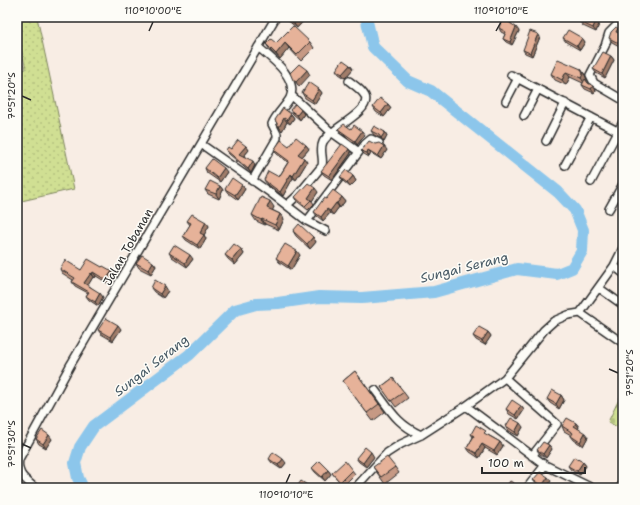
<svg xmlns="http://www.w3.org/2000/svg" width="640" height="505" font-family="'Shantell Sans',sans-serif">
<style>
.grass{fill:url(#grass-dots);stroke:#7e855f}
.cemetery{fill:url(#cemetery-stones);stroke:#7e855f}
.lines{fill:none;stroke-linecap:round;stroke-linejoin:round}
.river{stroke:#8cc6eb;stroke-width:12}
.minor-casing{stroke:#2b2b2b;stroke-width:10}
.minor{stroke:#fdfcf7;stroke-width:7}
.wall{fill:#c69984;stroke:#2b2b2b}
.shaded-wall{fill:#a17d6b;stroke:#2b2b2b}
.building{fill:#e6b299;stroke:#2b2b2b}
.ticks{fill:none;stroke:#2b2b2b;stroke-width:1.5}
.labels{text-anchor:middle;stroke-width:3;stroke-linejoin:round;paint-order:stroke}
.street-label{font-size:12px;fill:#2b2b2b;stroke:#fdfcf7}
.water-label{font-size:13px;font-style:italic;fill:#485a65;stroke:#fdfcf7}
.neatline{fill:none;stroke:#2b2b2b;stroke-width:1.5}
.ticks-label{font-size:10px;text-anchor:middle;fill:#2b2b2b}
</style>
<defs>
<pattern id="grass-dots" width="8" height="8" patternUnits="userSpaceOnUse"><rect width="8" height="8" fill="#d0df93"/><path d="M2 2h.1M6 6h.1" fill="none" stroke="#b3c07f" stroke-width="1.8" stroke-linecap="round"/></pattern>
<pattern id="cemetery-stones" width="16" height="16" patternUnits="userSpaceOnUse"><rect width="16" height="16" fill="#d0df93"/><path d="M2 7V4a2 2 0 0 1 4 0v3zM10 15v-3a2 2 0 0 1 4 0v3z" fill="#b3c07f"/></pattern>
</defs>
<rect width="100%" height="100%" fill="#f8ede4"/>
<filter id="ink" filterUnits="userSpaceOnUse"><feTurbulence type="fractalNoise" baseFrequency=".025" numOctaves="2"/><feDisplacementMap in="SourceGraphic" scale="8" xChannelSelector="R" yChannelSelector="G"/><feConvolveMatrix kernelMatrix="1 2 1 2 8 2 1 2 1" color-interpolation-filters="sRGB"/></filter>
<g filter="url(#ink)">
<path class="grass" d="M31,17H37L74,189L17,202V71L26,69L17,31V20Z"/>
<path class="cemetery" d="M623,391V430L608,422Z"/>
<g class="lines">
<path class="river" d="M80,488L81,484L78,478L75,463L80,447L94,426L189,355L235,310L256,304L278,303L319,297L362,298L434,292L517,269L557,274L572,268L582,251L583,230L575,210L558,192L431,91L408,81L373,47L366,17"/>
<defs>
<path id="minor" d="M623,19L609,33L605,46L590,75L594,83L623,100
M511,75L623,134
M291,95L331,132L359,152L365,144L371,139L379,143
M506,101L518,78
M524,116L538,89
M546,141L565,103
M201,144L272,194L307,221L326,231
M565,165L591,117
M252,181L277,138V134L272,124C276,114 285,107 290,98C299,78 271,58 258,47
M591,182L623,122
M287,205L298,195L322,166C324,158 319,150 323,142C330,128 372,112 365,96C362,90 354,85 349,81
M609,209L623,184
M307,221L359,152
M623,248L614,266L580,313L623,343
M614,266L623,273
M599,288L623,305
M505,378L557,424L532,456
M375,390C391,411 397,424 421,435
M466,406L505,378L544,330L554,321L568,315L580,313
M35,488C25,479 16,474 19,459L71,364L276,17
M355,488L387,453L401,444L421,435L466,406L545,465L592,488
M527,488L545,465"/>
</defs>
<use href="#minor" class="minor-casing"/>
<use href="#minor" class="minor"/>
</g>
<path class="wall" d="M285,17H303L305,19L297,28L286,19Z
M512,20L511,24L519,31L512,45L506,42L503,39L505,34L501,32L499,28Z
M596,20L599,24L596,32L583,26L580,22Z
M621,32L620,34L623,35V54L620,50L621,47L612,42L609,38Z
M538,34L540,37L532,56L525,53L523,50Z
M563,38H582L585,42L580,50L566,42Z
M310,42L314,48L301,61L289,48L280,59L270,50L266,44L276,43Z
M611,56L614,60L605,78L596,73L593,69Z
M350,65L353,69L345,78L339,74L336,70Z
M581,69L585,75L586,80L588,83L596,90L594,93L585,89L582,85L583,83L570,77L566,85L555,80L551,74Z
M319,89L322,93L315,104L305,98L302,93Z
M388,104L391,108L384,117L376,112L373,107Z
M290,110L304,114L300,120L293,114Z
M291,114L294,118L290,124L287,122L282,131L275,120Z
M338,129L365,135L357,145L341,133Z
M371,131L385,132L387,136L384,142L382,139L374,135Z
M306,145L309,149L302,157L307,162L296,180L293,178L283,196L267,184L264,180L279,177L288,162L277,154L274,150L289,146Z
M246,146L249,150L244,156L255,165L251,173L229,154L226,150Z
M349,149L351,153L332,180L324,175L321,171Z
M387,150L381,159L371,153L369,157L364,154L361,151Z
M205,168L227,172L220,182L207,173Z
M353,176L356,181L350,187L343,181L340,177Z
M242,185L245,189L238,200L228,193L225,189Z
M220,186L223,190L219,199L208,194L205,190Z
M318,192L312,201L314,204L308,210L298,202L295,197Z
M342,197L345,201L340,208L339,207L333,215L330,213L323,221L317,216L314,212L326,199Z
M274,207L272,210L280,214L284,219L279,230L265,224V225L256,221L252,215Z
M187,221L206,222L209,226L204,235L206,239L200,249L186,240L183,236L190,225Z
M293,231L313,237L316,242L310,249L296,236Z
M241,249L244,254L235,265L228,259L225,255Z
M169,253L193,259L187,267L172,257Z
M300,255L291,270L279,262L276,258Z
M153,262L156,266L151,274L139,268L136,263Z
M102,267L112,271L115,276L109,284L96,276L95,278L93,277L88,285L103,297L98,306L89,300L86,296L88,293L75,286L72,282L73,280L62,273L60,269L81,270Z
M151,288L168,291L163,298L154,292Z
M121,329L113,341L101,334L98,330Z
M488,332L491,336L485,345L476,340L473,336Z
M355,371L385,412L373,421L343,381Z
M393,378L408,398L396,407L381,387Z
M561,395L564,400L559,409L550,403L547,399Z
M521,406L524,410L518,419L509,414L506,409Z
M576,423L579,427L578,429L588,437L583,446L574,440L571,436V435L564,431L562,426Z
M506,426L523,427L518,436L509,431Z
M471,434L488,435L500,442L503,446L497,455L485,448L479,458L470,452L467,448L473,437Z
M36,439H52L46,448L39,444Z
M549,445L552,449L546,458L540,454L537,450Z
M374,457L366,467L359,462L356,458Z
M269,459L286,463L281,469L272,463Z
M583,462L586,466L580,475L571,470L568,466Z
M373,467H395L399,473L385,484Z
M312,468L328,470L331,474L325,481L315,472Z
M352,470L355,474L343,486L332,473Z
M533,480L551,481L546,488H542L536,484Z"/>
<path class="shaded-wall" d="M300,17H303L305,19L297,28L294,24Z
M509,17H510L512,20L510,25L507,21Z
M596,20L599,24L596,32L593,28Z
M516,27L519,31L512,45L510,42Z
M618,28L621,32L619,36L616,32Z
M538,34L540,37L532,56L530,53Z
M582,38L585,42L580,50L577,46Z
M285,43L289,48L280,59L276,54Z
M611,56L614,60L605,78L602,74Z
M350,65L353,69L345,78L342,74Z
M581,69L585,75L587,80L585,84L581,78Z
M307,70L310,75L299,87L296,82Z
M566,72L570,77L566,85L562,80Z
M593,86L596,90L594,93L591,89Z
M319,89L322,93L315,104L312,100Z
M388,104L391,108L384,117L381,113Z
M301,110L304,114L300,120L297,115Z
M291,114L294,118L290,124L287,120Z
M284,118L287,122L282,131L279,127Z
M362,131L365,135L357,145L355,141Z
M385,132L387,136L384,142L381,138Z
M306,145L309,149L301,158L298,154Z
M246,146L249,150L242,158L239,154Z
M384,146L387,150L381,159L378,156Z
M349,149L351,153L332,180L329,176Z
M368,150L371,153L369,157L367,153Z
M304,158L307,162L296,180L293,176Z
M253,161L255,165L251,173L248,169Z
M224,168L227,172L220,182L217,178Z
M291,174L293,178L283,196L280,192Z
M353,176L356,181L350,187L347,183Z
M242,185L245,189L238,200L235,195Z
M220,186L223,190L219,199L216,194Z
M315,188L318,192L312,201L308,198Z
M342,197L345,201L340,208L337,203Z
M270,201L274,207L271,214L267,208Z
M336,203L339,207L333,215L330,211Z
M327,209L330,213L323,221L321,217Z
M280,214L284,219L279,230L275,225Z
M262,219L265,224V225L261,220Z
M206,222L209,226L204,235L206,239L200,249L197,245L200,233Z
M313,237L316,242L310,249L307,244Z
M241,249L244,254L235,265L232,260Z
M297,251L300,255L291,270L288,266Z
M190,255L193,259L187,267L185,263Z
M153,262L156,266L151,274L148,270Z
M112,271L115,276L109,284L106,280Z
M93,272L96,276L95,278L92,274Z
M91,273L93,277L87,287L84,283Z
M165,286L168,291L163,298L160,294Z
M100,293L103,297L98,306L95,302Z
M118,325L121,329L113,341L110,337Z
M488,332L491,336L485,345L482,341Z
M561,395L564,400L559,409L556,404Z
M521,406L524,410L518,419L515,415Z
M520,423L523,427L518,436L515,432Z
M576,423L579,427L577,430L574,426Z
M585,433L588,437L583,446L580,442Z
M49,435L52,439L46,448L43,444Z
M19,439L22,443L17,451V442Z
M500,442L503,446L497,455L494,451Z
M482,444L485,448L479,458L476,453Z
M549,445L552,449L546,458L543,454Z
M371,452L374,457L366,467L363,463Z
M283,459L286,463L281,469L278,465Z
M583,462L586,466L580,475L577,471Z
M328,470L331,474L325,481L322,477Z
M548,477L551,481L546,488H544L542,486Z"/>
<path class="building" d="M286,17H300L294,24Z
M503,17H509L507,21L516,27L510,42L503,39L506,32L499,28Z
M582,17H591L596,20L593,28L580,22Z
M293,26L310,42L297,55L285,43L276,54L266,44L271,39L276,43Z
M616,27L618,28L616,32L623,34L621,38L623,39V51L620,50L622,45L609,38L611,32Z
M568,30L582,38L577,46L563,38Z
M530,31L538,34L530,53L523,50Z
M603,52L611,56L602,74L593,69Z
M558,59L581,69L583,74L581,78L566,72L562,80L551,74Z
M343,60L350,65L342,74L336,70Z
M299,64L307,70L296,82L293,80L290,73Z
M585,79L588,83L593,86L591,89L582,85Z
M309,82L319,89L312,100L302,93Z
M380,98L388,104L381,113L373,107Z
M295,104L301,110L297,115L290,110Z
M283,108L291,114L287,120L284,118L279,127L275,120Z
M344,124L351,129L354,125L362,131L355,141L338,129Z
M374,126L385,132L381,138L379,135L371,131Z
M296,137L306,145L298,154L304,158L293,176L291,174L280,192L264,180L268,171L279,177L289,161L274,150L281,140L289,146Z
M238,140L246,146L239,154L253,161L248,169L226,150L228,147L231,149Z
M369,141L375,144L379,143L384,146L378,156L368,150L367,153L361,151Z
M342,144L349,149L329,176L321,171Z
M212,159L224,168L217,178L205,168Z
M346,170L353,176L347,183L340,177Z
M232,178L242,185L235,195L225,189Z
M210,181L220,186L216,194L205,190Z
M308,183L315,188L308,198L311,200L305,206L295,197Z
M333,190L342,197L337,203H336L330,211L327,209L321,217L314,212L324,198L326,199Z
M261,197L270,201L267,208L280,214L275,225L262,219L261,220L252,215Z
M192,214L206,222L200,233L204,235L197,245L183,236L191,223L187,221Z
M299,224L313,237L307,244L293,231Z
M234,244L241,249L232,260L225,255Z
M285,244L297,251L288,266L276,258Z
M174,245L190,255L185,263L169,253Z
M142,255L153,262L148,270L136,263Z
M88,259L102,267L103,266L112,271L106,280L93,272L92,274L91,273L84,283L100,293L95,302L86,296L89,292L72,282L75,278L60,269L65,260L81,270Z
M155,280L165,286L160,294L151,288Z
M106,318L118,325L110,337L98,330Z
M479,327L488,332L482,341L473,336Z
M355,371L379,404L367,413L343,381Z
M393,378L404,392L391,401L381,387Z
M552,390L561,395L556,404L547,399Z
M512,400L521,406L515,415L506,409Z
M511,418L520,423L515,432L506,426Z
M567,418L576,423L574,426L585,433L580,442L571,436L573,433L562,426Z
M476,425L486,431L484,433L500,442L494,451L482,444L476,453L467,448L474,436L471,434Z
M42,430L49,435L43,444L36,439Z
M17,437L19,439L17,442Z
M543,442L549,445L543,454L537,450Z
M365,447L371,452L363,463L356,458Z
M273,452L283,459L278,465L269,459Z
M387,457L395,467L381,477L373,467Z
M574,457L583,462L577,471L568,466Z
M319,461L328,470L322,477L312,468Z
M345,461L352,470L340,482L332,473Z
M540,472L548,477L542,486L533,480Z
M301,481L312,488H296Z
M510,481L522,488H505Z
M619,481L623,484V488H614Z"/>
</g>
<path class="ticks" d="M149,31L153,22M496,31L501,22M22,96L31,100M609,369L618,373M22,444L31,448M286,483L290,474"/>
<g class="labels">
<g class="street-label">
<text transform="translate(128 247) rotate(-60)" y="4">Jalan Tobanan</text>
</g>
<g class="water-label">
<text transform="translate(464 267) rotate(-14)" y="5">Sungai Serang</text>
<text transform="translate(151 365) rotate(-38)" y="5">Sungai Serang</text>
</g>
</g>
<rect width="640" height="505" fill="none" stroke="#fdfcf7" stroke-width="44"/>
<path d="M482 467v6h103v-6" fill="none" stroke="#2b2b2b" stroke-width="2"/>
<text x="488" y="467" font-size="12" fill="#2b2b2b" stroke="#fdfcf7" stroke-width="3" paint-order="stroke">100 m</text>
<rect x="22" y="22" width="596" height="461" class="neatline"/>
<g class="ticks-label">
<text x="153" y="14">110°10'00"E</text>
<text x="501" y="14">110°10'10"E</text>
<text transform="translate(11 96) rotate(-90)" y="4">7°51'20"S</text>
<text transform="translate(629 373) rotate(-90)" y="4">7°51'20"S</text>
<text transform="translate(11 444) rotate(-90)" y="4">7°51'30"S</text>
<text x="286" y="498">110°10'10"E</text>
</g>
</svg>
